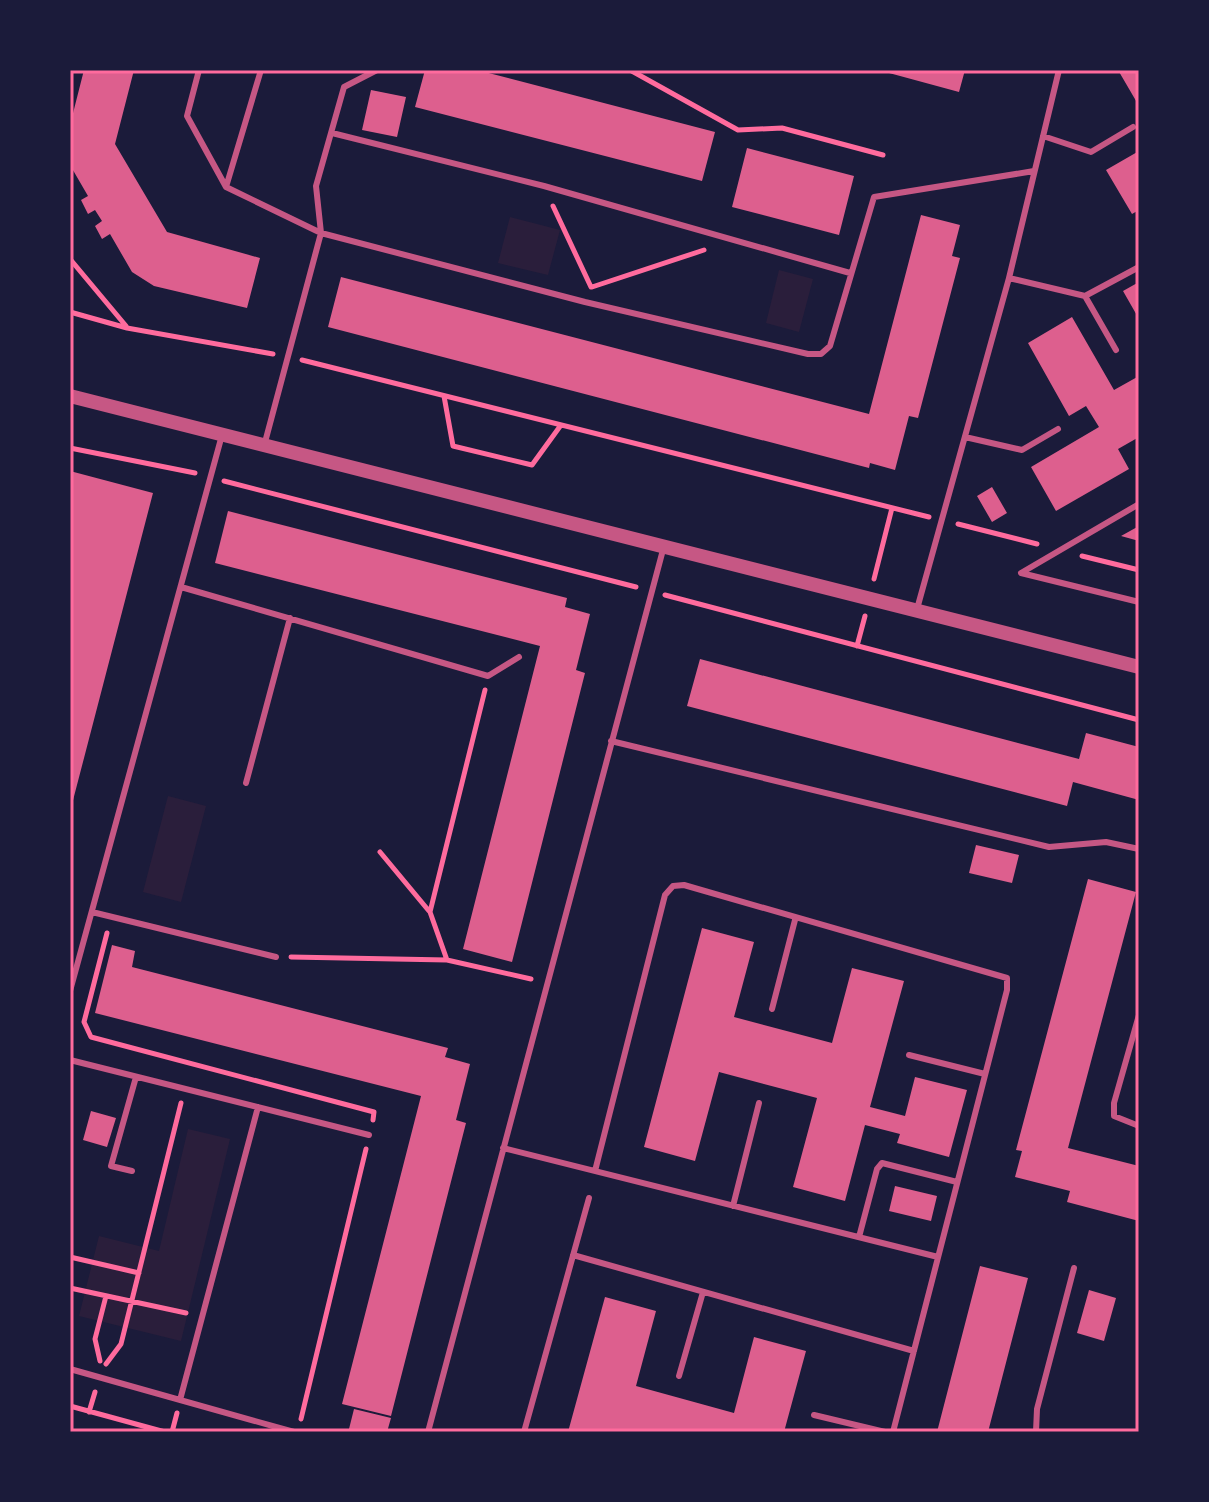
<svg xmlns="http://www.w3.org/2000/svg" width="1209" height="1502" font-family="'Source Sans 3',sans-serif">
<style>
.green{fill:#2a1e3b}
.building{fill:#dd5f8e}
.lines{fill:none;stroke-linecap:round;stroke-linejoin:round}
.path{stroke:#ff6b9d;stroke-width:5}
.service{stroke:#c65784;stroke-width:6}
.tertiary{stroke:#c65784;stroke-width:14}
.neatline{fill:none;stroke:#ff6b9d;stroke-width:3}
</style>
<rect width="100%" height="100%" fill="#1b1b3a"/>
<path class="green" d="M510,217L560,230L548,275L498,263Z
M779,270L813,279L799,332L766,323Z
M168,796L206,806L181,902L143,892Z
M188,1129L230,1139L181,1341L79,1316L99,1236L159,1251Z"/>
<path class="building" d="M84,70H134L115,144L167,232L260,258L247,308L154,286L132,272L110,234L102,239L95,226L102,221L95,210L88,214L81,200L88,196L70,165V125Z
M425,70H477L715,132L702,181L415,107Z
M878,70H965L959,92Z
M1118,70H1139V106Z
M371,90L406,97L397,137L362,130Z
M747,148L854,176L839,235L732,207Z
M1139,151V210L1132,214L1106,170Z
M921,215L960,225L952,256L960,258L918,418L909,416L895,470L870,463L869,468L328,327L341,277L869,414Z
M1139,282V319L1123,291Z
M1072,317L1114,390L1139,376V437L1118,449L1129,469L1056,511L1031,467L1099,427L1086,406L1069,416L1028,343Z
M70,471L153,493L71,808H70Z
M992,487L1007,513L992,522L977,496Z
M228,511L567,598L565,607L590,614L576,670L585,673L512,962L463,949L540,646L215,563Z
M1139,526V541L1121,536Z
M700,659L1079,759L1086,733L1139,747V800L1073,782L1067,806L687,706Z
M976,845L1019,855L1012,883L969,873Z
M1088,879L1136,892L1068,1148L1139,1166V1221L1067,1202L1070,1191L1015,1177L1022,1151L1016,1150Z
M702,928L754,942L734,1017L832,1043L852,968L904,981L870,1107L905,1116L915,1077L967,1090L949,1157L897,1143L900,1134L865,1125L845,1201L793,1187L817,1098L719,1072L695,1161L644,1147Z
M112,945L135,951L132,967L448,1048L445,1057L470,1064L456,1120L466,1123L391,1416L342,1404L421,1096L95,1013Z
M91,1111L116,1118L107,1147L83,1140Z
M895,1186L937,1196L931,1221L889,1211Z
M980,1266L1028,1278L988,1432H937Z
M1089,1290L1116,1298L1104,1341L1077,1333Z
M605,1297L656,1311L636,1386L734,1413L754,1337L806,1351L784,1432H568Z
M354,1409L391,1418L387,1432L349,1429Z"/>
<g class="lines">
<path class="path" d="M630,70L738,130L782,128L883,155
M553,206L591,287
M70,259L126,326
M592,287L704,250
M70,312L127,328L273,354
M302,360L929,517
M444,396L453,446L532,465L561,425
M70,448L195,473
M224,481L636,587
M958,524L1037,544
M1082,556L1139,570
M874,579L892,508
M665,595L1139,720
M857,646L865,616
M380,852L429,911
M107,933L84,1022L91,1037L374,1112L373,1120
M291,957L447,960L531,979
M447,960L430,912L485,690
M70,1257L139,1273
M70,1288L186,1313
M100,1361L95,1339L106,1296
M106,1364L121,1344L181,1103
M70,1406L165,1432
M89,1412L95,1392
M301,1419L366,1149
M172,1432L177,1413"/>
<path class="service" d="M199,70L187,116L226,187L321,233L585,302L808,354H821L830,346L874,197L1034,171
M332,133L544,186L850,273
M1043,136L1091,152L1133,127
M226,187L261,70
M1009,278L1085,296L1139,267
M1085,296L1116,350
M965,437L1022,450L1058,429
M264,446L321,233L316,186L344,87L377,70
M1139,504L1021,573L1139,602
M181,587L488,676L519,657
M917,609L1009,278L1059,70
M611,741L1049,847L1106,842L1139,849
M246,783L290,618
M92,912L276,957
M70,991L222,435
M772,1009L795,920
M1139,1015L1114,1103V1116L1139,1126
M909,1055L985,1074
M70,1060L369,1135
M503,1148L938,1257
M132,1171L111,1166L136,1077
M595,1171L665,895L673,886L684,885L1007,978V990L893,1432
M733,1206L759,1103
M859,1237L877,1169L882,1163L957,1182
M573,1255L914,1351
M70,1369L294,1432
M679,1376L703,1292
M180,1400L258,1107
M814,1415L885,1432
M428,1432L664,546
M524,1432L589,1198
M1036,1432L1037,1409L1074,1268"/>
<path class="tertiary" d="M70,396L1139,667"/>
</g>
<rect width="1209" height="1502" fill="none" stroke="#1b1b3a" stroke-width="144"/>
<rect x="72" y="72" width="1065" height="1358" class="neatline"/>
</svg>
